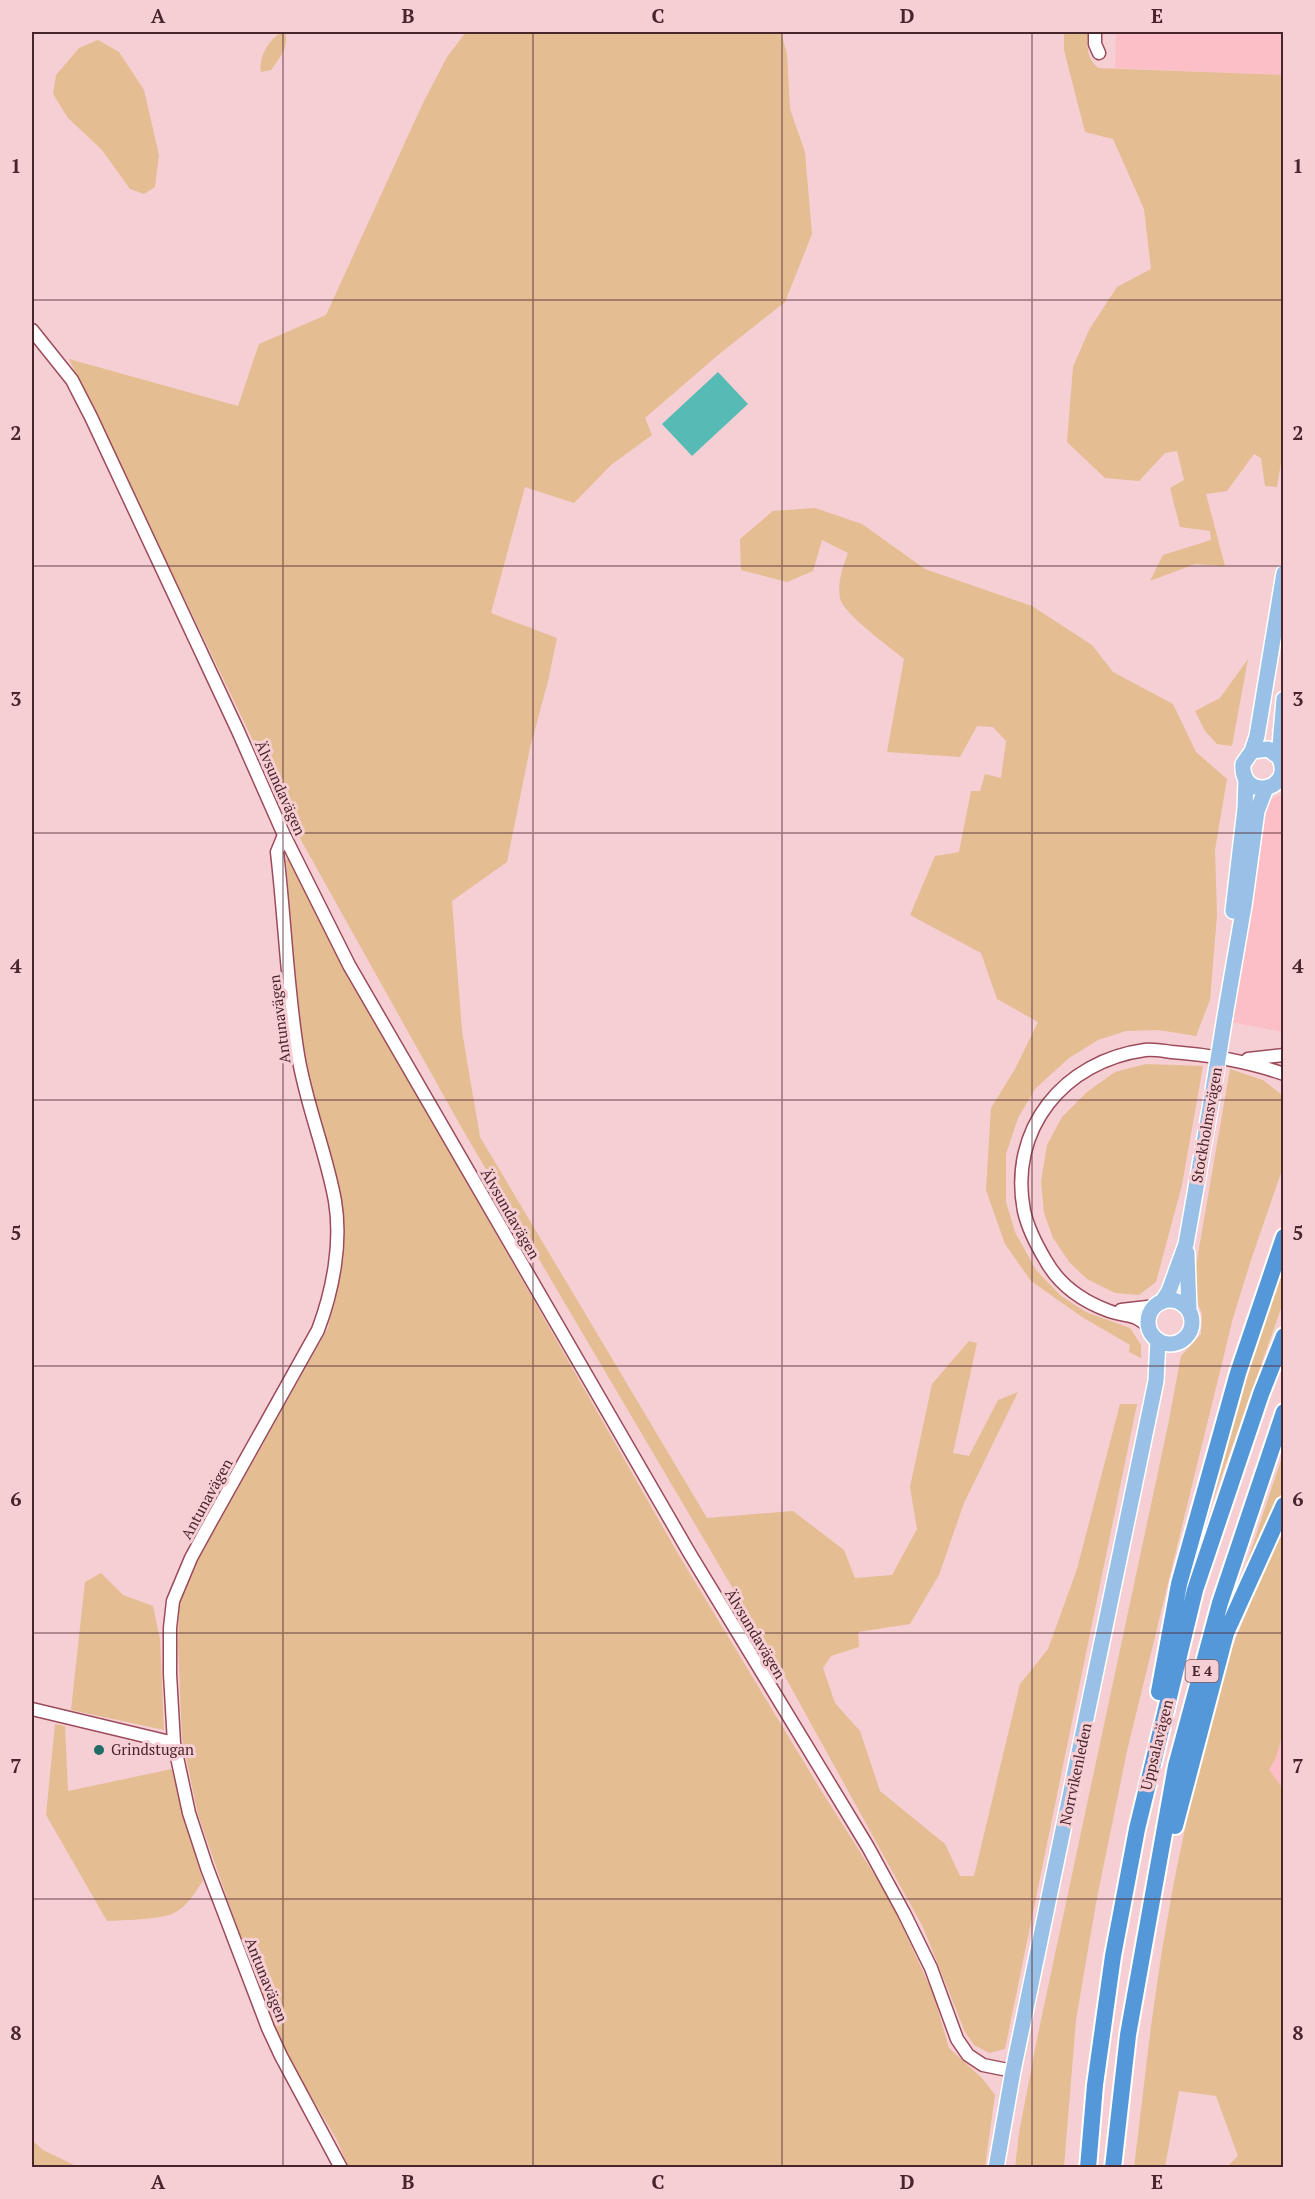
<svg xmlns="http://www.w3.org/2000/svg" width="1315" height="2199" font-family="'PT Serif',serif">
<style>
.built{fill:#fcbec7}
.green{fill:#e4bd92}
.water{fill:#55bbb4}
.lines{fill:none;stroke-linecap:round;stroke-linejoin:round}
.minor-casing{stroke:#9c4b5b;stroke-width:15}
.major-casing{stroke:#fff;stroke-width:18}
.highway-casing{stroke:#fff;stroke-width:20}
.minor{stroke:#fff;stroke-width:12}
.major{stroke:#99c1e8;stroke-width:15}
.highway{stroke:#5598d9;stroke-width:16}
.major-bridge-casing{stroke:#fff;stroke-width:18;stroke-linecap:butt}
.major-bridge{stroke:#99c1e8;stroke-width:15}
.grid{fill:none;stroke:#48242b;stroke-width:1.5;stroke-opacity:0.55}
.poi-dot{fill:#216c67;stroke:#f6cfd4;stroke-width:2}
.labels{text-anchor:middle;stroke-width:6;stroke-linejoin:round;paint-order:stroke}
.shield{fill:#f6cfd4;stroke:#7c575e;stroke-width:1.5}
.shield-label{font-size:14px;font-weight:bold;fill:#48242b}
.street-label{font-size:15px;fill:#48242b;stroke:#f6cfd4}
.poi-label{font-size:15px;fill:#48242b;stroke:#f6cfd4;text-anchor:start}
.neatline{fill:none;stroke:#48242b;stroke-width:2}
.grid-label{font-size:20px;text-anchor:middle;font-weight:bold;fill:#48242b}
</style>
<rect width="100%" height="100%" fill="#f6cfd4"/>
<path class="built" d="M1116,32H1283V75L1115,68Z
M1283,794V1032L1231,1022L1263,812L1269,800Z
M1283,1733V1790L1269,1770L1276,1758Z"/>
<path class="green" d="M285,32C290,46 278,60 271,70L261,72C258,58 270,35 285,32Z
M466,32H781L787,54L790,109L805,152L812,234L785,302L718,355L645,418L652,435L611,465L574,503L525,487L491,613L557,638L548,681L530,748L507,862L452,901L462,1031L480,1137L707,1518L793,1511L844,1550L855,1578L892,1575L917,1529L910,1487L932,1384L969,1341L977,1343L953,1453L969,1456L998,1400L1018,1392L964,1503L939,1575L910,1624L858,1632L859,1647L831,1656L823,1668L835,1703L860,1731L880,1791L945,1844L960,1876H974L1020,1684L1048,1649L1077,1569L1120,1404H1137L1005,2049L989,2053L974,2045L965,2032L923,1927L788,1682L464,1132L302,842L69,359L238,406L259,344L326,315L423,103L447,57Z
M1064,32H1088C1087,47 1086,57 1098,68L1283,75V451L1277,487L1265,486L1261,458L1254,454L1227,491L1206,494L1225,566L1195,564L1150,581L1163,555L1211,540L1210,531L1180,527L1170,488L1184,480L1177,451L1165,453L1139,481L1105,478L1067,442L1073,367L1089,330L1117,287L1151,269L1144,209L1113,139L1085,132L1064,50Z
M98,40L119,52L144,90L159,155L155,187L144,194L130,189L102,150L68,118L53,94L56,75L79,48Z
M815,508L862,524L925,569L1032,606L1092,645L1113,672L1173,704L1196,752L1227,779L1215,850L1217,915L1210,1000L1196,1036L1159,1030L1126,1031L1098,1040L1069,1058L1035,1089L1018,1118L1006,1154V1202L1015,1232L1036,1270L1061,1296L1086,1312L1130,1328L1141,1345V1358L1129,1352L1130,1345L1082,1317L1031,1281L1005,1244L986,1190L991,1108L1015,1069L1038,1022L997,999L981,953L910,915L935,856L959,852L971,791H980L985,774L1001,778L1006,741L993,727L977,726L960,757L887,752L904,659C890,647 843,614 840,598C837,582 843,567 848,553L822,540L813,571L787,582L741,570L740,539L773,511Z
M1248,659L1232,746L1217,744L1205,731L1195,711L1220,698Z
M291,856L343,965L677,1552L819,1787L891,1901L934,1996L949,2048L982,2078L995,2095L985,2167H348L337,2140L288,2058L248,1958L198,1815L182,1738L178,1645L179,1604L197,1561L328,1328L339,1276L343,1221L306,1071L299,1025L286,860Z
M1146,1064L1203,1066L1182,1185L1156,1282L1139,1295L1115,1293L1087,1279L1070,1263L1053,1238L1044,1213L1041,1181L1047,1145L1062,1117L1087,1092L1115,1072Z
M1230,1069L1263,1080L1282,1095L1283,1167L1250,1263L1233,1318L1127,1751L1096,1903L1076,2020L1064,2167L1015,2168L1019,2133L1038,2034L1168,1425L1181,1356L1201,1334L1202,1314L1192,1289Z
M1283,1257V1303L1195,1551L1242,1379Z
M1283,1454V1490L1245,1568Z
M1283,1529V1733L1276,1758L1269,1770L1284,1790L1283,2167H1227L1238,2156L1216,2096L1179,2091L1165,2167L1134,2168L1151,2026L1162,1950L1174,1882L1200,1755L1229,1655L1271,1553Z
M101,1573L123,1595L153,1606L160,1639L164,1730L71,1710L85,1582Z
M55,1724L65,1726L68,1791L172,1769L183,1816L203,1881C195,1892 187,1907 174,1913C160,1920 124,1920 107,1921L46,1815Z
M32,2140L43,2150L78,2167H32Z"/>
<path class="water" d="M718,372L748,404L692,456L662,424Z"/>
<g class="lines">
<defs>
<path id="minor" d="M1095,32V44L1099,53
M32,330L72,380L91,417L238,731L284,835L349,965L690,1554L868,1847L904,1913L931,1968L957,2039L968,2055L983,2065L1013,2071
M284,835L277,852C285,920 287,988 298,1055C306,1105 326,1151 335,1201C342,1243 333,1290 318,1330L209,1525L191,1558L173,1601L170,1628V1674L174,1743L189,1813L207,1868L268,2028L281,2056L341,2168
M1248,1059L1284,1055
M1121,1310L1156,1306
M1149,1328C1137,1313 1125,1317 1109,1311C1082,1301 1060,1286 1046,1261C1037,1246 1028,1229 1024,1211C1008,1129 1064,1061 1145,1050C1154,1049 1164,1051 1172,1052C1211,1055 1247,1061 1284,1074
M32,1709L174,1743"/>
<path id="major" d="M1252,751L1257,736L1284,573
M1279,757L1268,749L1252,751L1243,764C1240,802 1296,791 1279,757L1284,699
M1233,911L1245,809L1246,779
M1225,1016L1244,906L1257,811L1266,788
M1187,1253L1189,1310
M1148 1322a22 22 0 1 1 44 0a22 22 0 1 1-44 0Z
M1162,1302L1169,1291L1186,1244L1211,1103
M996,2168L1013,2071L1156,1381L1158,1340"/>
<path id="highway" d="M1159,1692L1179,1584L1238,1373L1284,1237
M1175,1826L1226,1633L1284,1505
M1088,2168L1095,2085L1113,1956L1137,1829L1195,1590L1261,1394L1284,1336
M1113,2168L1128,2035L1176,1766L1220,1603L1284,1412"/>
</defs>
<use href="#minor" class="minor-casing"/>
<use href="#major" class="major-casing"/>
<use href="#highway" class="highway-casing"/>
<use href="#minor" class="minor"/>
<use href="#major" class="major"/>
<use href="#highway" class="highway"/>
<defs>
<path id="major-bridge" d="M1211,1103L1225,1016"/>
</defs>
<use href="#major-bridge" class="major-bridge-casing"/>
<use href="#major-bridge" class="major-bridge"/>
</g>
<path class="grid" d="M283,32V2168M533,32V2168M782,32V2168M1032,32V2168M32,300H1284M32,566H1284M32,833H1284M32,1100H1284M32,1366H1284M32,1633H1284M32,1899H1284"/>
<circle class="poi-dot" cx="99" cy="1750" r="6"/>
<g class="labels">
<rect class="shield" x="1185.5" y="1660" width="33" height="22" rx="4.5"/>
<g class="shield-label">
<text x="1202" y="1676">E 4</text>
</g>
<g class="street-label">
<text transform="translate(280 788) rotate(66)" y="5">Älvsundavägen</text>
<text transform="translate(280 1019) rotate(-97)" y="5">Antunavägen</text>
<text transform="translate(1207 1125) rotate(-80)" y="5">Stockholmsvägen</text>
<text transform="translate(510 1214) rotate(60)" y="5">Älvsundavägen</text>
<text transform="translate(207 1499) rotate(-61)" y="5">Antunavägen</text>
<text transform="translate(755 1634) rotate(59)" y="5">Älvsundavägen</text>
<text transform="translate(1157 1745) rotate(-76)" y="5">Uppsalavägen</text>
<text transform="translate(1076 1774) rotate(-78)" y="5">Norrvikenleden</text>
<text transform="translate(266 1980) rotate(68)" y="5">Antunavägen</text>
</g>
<g class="poi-label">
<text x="111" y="1755">Grindstugan</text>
</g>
</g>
<rect width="1315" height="2199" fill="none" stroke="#f6cfd4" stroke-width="66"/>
<rect x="33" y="33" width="1249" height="2133" class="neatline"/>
<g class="grid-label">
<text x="158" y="23">A</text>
<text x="408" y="23">B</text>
<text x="658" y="23">C</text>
<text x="907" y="23">D</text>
<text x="1157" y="23">E</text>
<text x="16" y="173">1</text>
<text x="1298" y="173">1</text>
<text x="16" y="440">2</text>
<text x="1298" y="440">2</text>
<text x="16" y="706">3</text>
<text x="1298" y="706">3</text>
<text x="16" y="973">4</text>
<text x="1298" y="973">4</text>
<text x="16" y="1240">5</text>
<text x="1298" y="1240">5</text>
<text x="16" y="1506">6</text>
<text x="1298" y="1506">6</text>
<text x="16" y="1773">7</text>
<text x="1298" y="1773">7</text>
<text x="16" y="2040">8</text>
<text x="1298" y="2040">8</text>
<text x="158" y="2189">A</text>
<text x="408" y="2189">B</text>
<text x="658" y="2189">C</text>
<text x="907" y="2189">D</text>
<text x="1157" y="2189">E</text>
</g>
</svg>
